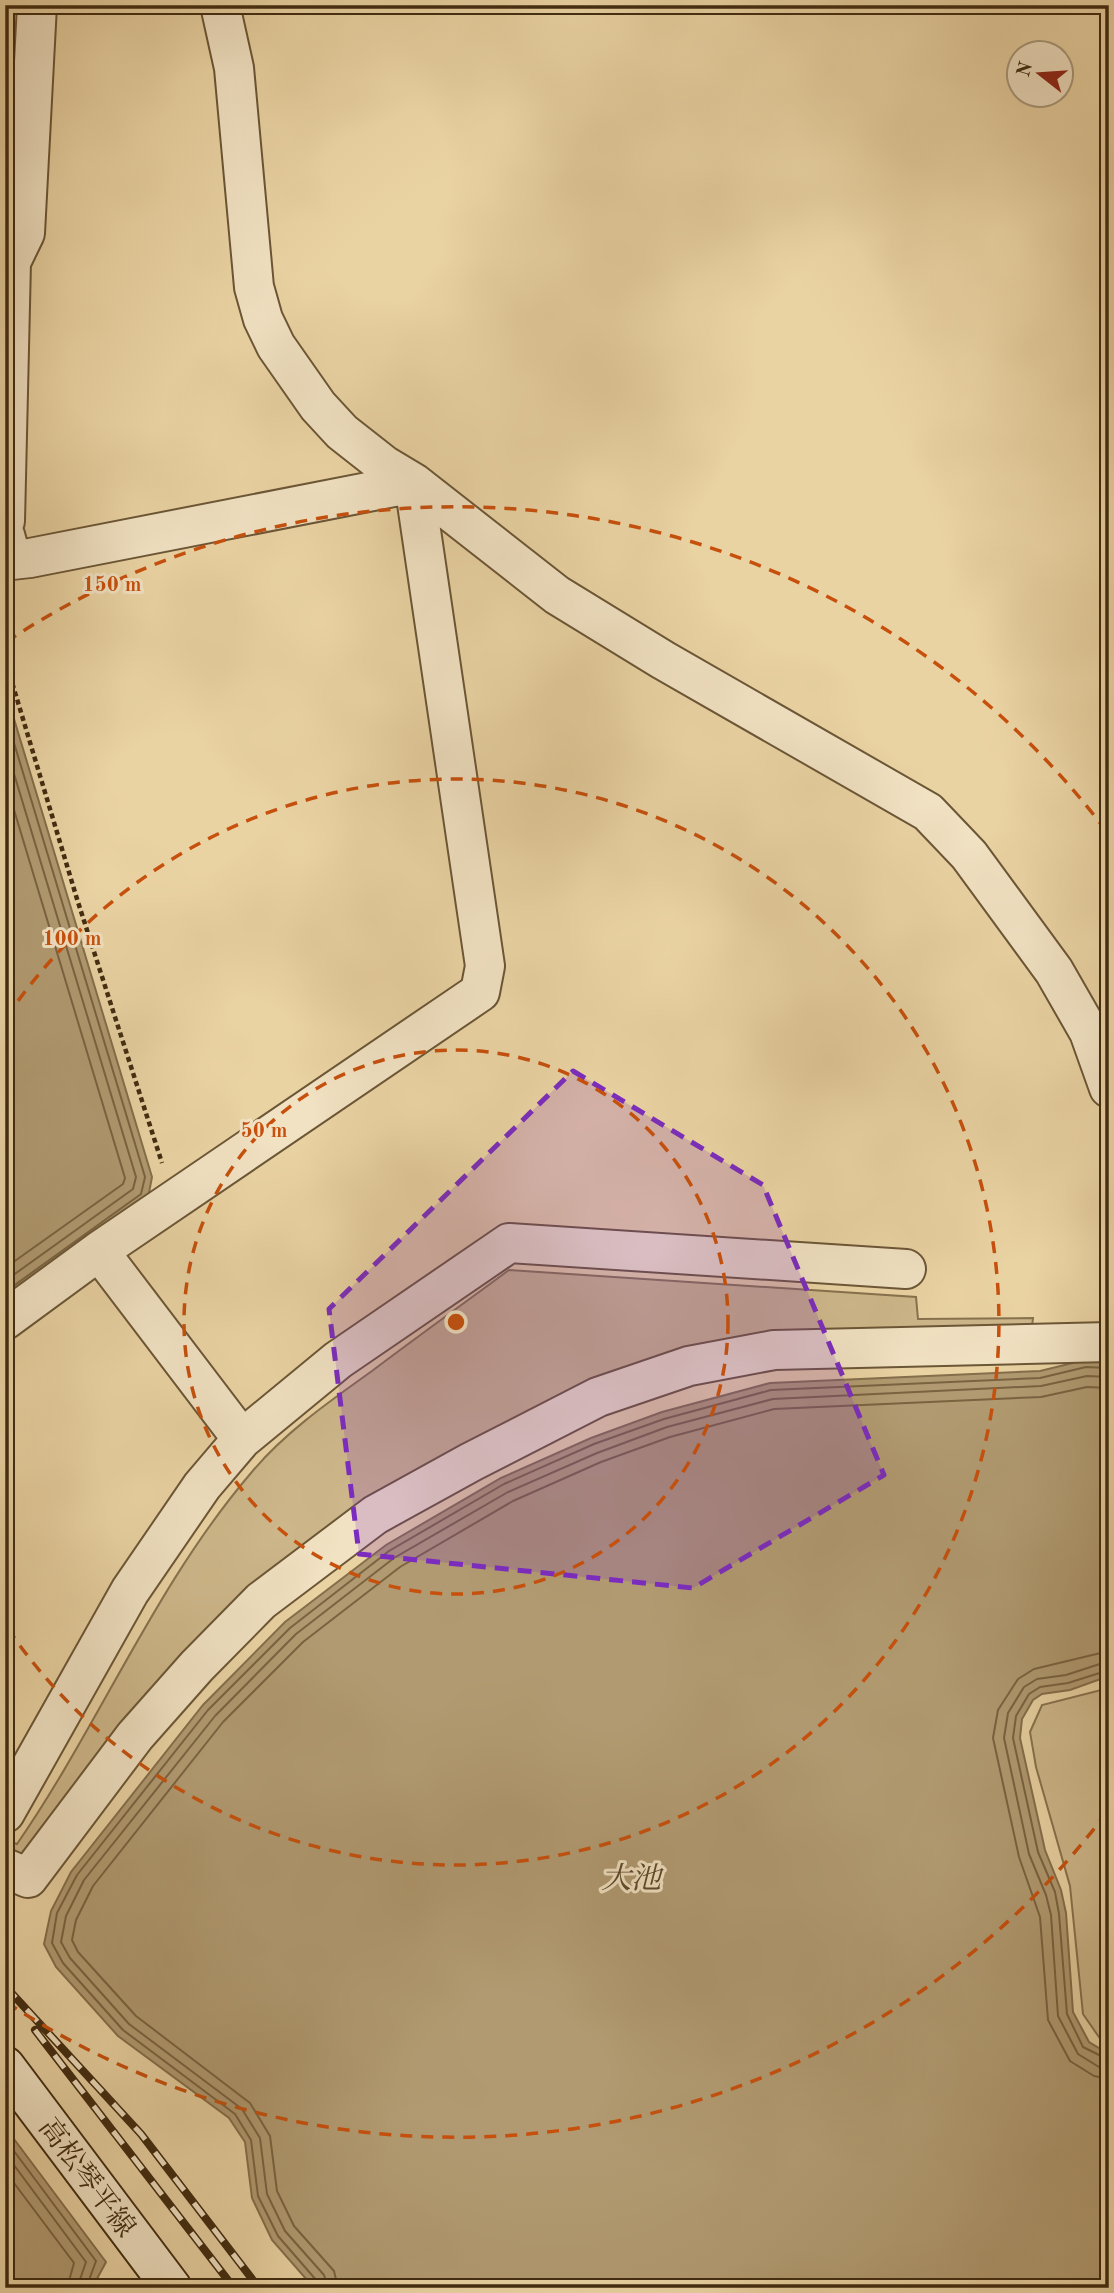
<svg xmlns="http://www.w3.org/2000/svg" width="1114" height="2293" font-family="'Old Standard TT','Noto Serif JP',serif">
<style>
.green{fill:#cdb78a;stroke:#87724e;stroke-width:2}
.water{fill:#b19a71;stroke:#846e4b;stroke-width:2}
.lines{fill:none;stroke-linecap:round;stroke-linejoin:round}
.shore{stroke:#796341;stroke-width:2}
.street-casing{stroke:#6b5636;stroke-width:42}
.secondary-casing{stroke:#412c11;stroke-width:42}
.path{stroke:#412c11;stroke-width:4.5;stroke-dasharray:5 3.5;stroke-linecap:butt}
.street{stroke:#f1e2c3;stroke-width:38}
.secondary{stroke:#f1e2c3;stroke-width:38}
.rail-casing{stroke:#412c11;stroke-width:8}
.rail{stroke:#f1e2c3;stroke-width:5;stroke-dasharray:16;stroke-linecap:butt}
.marked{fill:#7b2cbf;fill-opacity:0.2;stroke:#7b2cbf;stroke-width:5;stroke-dasharray:14 9;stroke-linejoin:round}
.ring{fill:none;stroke:#c7500d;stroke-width:3.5;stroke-dasharray:12 9}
.labels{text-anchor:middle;stroke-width:6;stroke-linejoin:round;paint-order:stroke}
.street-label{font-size:28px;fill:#412c11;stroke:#f1e2c3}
.water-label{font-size:30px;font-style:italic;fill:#5d4829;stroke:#f1e2c3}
.centre{fill:#c7500d;stroke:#f1e2c3;stroke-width:3.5}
.ring-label{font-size:21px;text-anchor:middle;font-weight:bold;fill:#c7500d;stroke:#f1e2c3;stroke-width:6;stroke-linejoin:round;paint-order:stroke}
</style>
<rect width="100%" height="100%" fill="#ead3a3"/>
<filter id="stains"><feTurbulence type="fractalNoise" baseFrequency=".00286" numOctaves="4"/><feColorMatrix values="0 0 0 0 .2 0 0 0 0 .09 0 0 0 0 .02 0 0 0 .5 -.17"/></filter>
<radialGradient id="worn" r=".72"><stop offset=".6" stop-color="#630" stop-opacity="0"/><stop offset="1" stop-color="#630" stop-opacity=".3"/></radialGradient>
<path class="green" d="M509,1270L916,1297L918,1319L1033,1318L1031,1335L733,1345L389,1499L34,1855L5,1858V1840L17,1844C100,1724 155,1585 251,1473C284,1433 330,1401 372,1371C417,1337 463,1304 509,1270Z
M1109,1688V2043L1101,2040L1083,2014L1070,1886L1036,1767L1030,1732L1042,1705Z"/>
<path class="water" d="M5,689L152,1177L148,1198L5,1301Z
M1085,1360L1109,1362V1676L1070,1690L1042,1694L1033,1700L1022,1719L1020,1738L1045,1850L1061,1890L1066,1913L1073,2012L1089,2042L1109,2054V2288H314L272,2240L252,2198L245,2142L229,2118L118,2036L56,1967L44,1944L51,1911L71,1872L203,1705L285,1622L386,1545L501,1478L591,1438L662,1412L770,1383L1040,1371Z
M5,2127L106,2262L92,2288H5Z"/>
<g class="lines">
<path class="shore" d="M5,713L145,1177L141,1194L5,1292
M5,744L136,1177L133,1189L5,1281
M5,780L125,1178L123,1184L5,1268
M1109,1651L1034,1669L1018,1679L998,1710L993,1738L1019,1857L1040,1917L1048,2020L1070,2061L1094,2076L1109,2079
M1109,1661L1066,1675L1037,1679L1024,1687L1008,1713L1004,1738L1029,1854L1046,1895L1051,1915L1058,2016L1078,2054L1099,2067L1109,2069
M1109,1670L1068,1683L1040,1687L1029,1694L1016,1716L1013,1738L1038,1852L1055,1892L1059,1914L1067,2014L1083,2047L1109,2060
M5,2139L96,2261L86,2288
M5,2153L86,2262L77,2288
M5,2171L74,2263L67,2288
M319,2288L317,2281L278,2236L258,2196L251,2140L235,2114L123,2030L63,1963L52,1943L57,1913L77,1875L208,1710L290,1628L389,1551L504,1484L594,1444L664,1419L771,1390L1040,1378L1086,1367L1109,1368
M328,2288L324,2275L285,2231L267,2194L260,2138L242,2109L129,2024L70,1958L61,1942L66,1916L84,1880L215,1716L296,1634L394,1558L508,1492L597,1453L667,1427L773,1399L1041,1386L1087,1376L1109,1377
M338,2288L334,2271L294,2226L277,2191L270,2136L250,2103L136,2016L78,1952L72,1940L76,1920L93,1886L223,1722L303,1642L400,1567L513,1501L601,1462L670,1437L774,1409L1041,1397L1087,1387L1109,1388"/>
<defs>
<path id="street" d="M220,5L234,68L254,287L263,319L276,346L318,406L342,432L384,465L414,483L557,595L663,660L928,812L969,855L1054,971L1089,1032L1109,1088
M5,521L11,262L25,233L37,5
M5,535L12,560L30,558L414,483L485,966L480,992L99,1251L242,1439L202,1486L130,1591L5,1813
M5,1320L99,1251
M242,1439L338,1360L509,1243L906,1269
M5,1868L28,1878L135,1736L197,1666L261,1601L375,1515L471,1462L598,1397L689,1366L774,1350L1109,1342"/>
<path id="secondary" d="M5,2066L172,2288"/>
</defs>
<use href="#street" class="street-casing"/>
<use href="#secondary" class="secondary-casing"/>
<path class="path" d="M5,659L77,899L162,1163"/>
<use href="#street" class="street"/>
<use href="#secondary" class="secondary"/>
<defs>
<path id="rail" d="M5,1986L141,2134L259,2288
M35,2030L234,2288"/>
</defs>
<use href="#rail" class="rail-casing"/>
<use href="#rail" class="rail"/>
</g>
<path class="marked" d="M573,1071L763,1185L884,1475L693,1588L359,1554L329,1309Z"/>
<g class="ring">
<circle cx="456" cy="1322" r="272"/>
<path d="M6 1018A543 543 0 1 1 6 1626"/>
<path d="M1107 1812A815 815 0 0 1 6 2002M6 642A815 815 0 0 1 1107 832"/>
</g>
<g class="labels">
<g class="street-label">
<text transform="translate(88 2177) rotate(53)" y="10">高松琴平線</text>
</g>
<g class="water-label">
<text x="631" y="1888">大池</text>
</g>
</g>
<circle cx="456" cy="1322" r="10" class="centre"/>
<g class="ring-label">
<text x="112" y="591">150 m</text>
<text x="72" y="945">100 m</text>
<text x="264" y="1137">50 m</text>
</g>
<rect width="1114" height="2293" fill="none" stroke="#ead3a3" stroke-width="28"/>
<rect x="7" y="7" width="1100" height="2279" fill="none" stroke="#412c11" stroke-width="3.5"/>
<rect x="14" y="14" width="1086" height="2265" fill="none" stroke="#412c11" stroke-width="2"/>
<g transform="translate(1040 74) rotate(287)"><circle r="33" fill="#f1e2c3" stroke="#ab997c" stroke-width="2"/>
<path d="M0-5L12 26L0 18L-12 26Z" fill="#8f2418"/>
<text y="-10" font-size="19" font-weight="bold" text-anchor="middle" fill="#412c11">N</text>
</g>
<rect width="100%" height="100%" filter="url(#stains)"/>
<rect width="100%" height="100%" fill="url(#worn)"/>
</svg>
